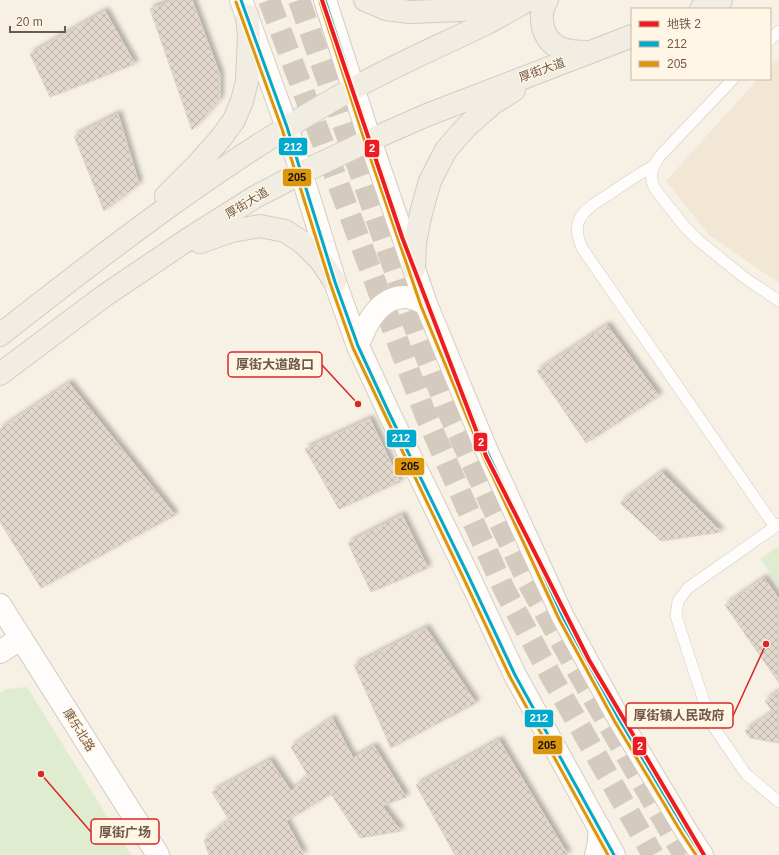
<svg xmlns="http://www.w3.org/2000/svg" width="779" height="855" font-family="Helvetica,'Noto Sans SC',sans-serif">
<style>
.residential{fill:#f2e6d5}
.green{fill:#e0ecd0}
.building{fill:url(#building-cross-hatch);stroke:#ded3c8;filter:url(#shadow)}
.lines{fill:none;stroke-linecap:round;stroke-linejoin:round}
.primary-tunnel{stroke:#d5cabe;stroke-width:22;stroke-dasharray:22 11;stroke-linecap:butt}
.service-casing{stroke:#d4cbc1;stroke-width:12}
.minor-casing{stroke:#d4cbc1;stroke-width:24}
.tertiary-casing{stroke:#d4cbc1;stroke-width:24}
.secondary-casing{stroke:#d6ccc2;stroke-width:24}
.primary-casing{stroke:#d5cbc3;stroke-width:24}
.service{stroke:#fefdfb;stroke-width:11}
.minor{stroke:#fefdfb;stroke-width:22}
.tertiary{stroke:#fefdfb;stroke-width:22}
.secondary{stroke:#fefdfb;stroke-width:22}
.primary{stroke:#f2ede2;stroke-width:22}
.bus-1-casing{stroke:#fff6e5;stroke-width:6}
.bus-2-casing{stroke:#fff6e5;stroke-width:6}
.bus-1{stroke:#00a9ce;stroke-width:3}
.bus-2{stroke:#dc960e;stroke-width:3}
.metro-1-casing{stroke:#fff6e5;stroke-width:7}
.metro-1{stroke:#ed1c24;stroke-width:4}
.labels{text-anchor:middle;stroke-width:3;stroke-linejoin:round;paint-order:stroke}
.street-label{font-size:12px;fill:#725847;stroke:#fff6e5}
.leader{fill:none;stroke:#d62828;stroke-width:1.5}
.callout-dot{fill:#d62828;stroke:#fff6e5;stroke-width:1.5}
.callout{fill:#fff6e5;stroke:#d62828;stroke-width:1.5}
.callout-label{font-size:13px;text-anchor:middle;font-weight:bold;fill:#725847}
.line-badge{stroke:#fff6e5;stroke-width:1.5}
.badge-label{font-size:11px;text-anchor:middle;font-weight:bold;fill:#fff}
.pale-badge-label{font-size:11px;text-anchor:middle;font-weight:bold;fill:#111}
</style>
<defs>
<pattern id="building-cross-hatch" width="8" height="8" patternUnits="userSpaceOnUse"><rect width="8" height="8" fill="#e2d8cd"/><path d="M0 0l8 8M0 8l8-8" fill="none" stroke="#bcb2a8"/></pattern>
<filter id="shadow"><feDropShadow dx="3.5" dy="-3.5" stdDeviation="2" flood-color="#0004"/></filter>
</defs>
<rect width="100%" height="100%" fill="#f6f0e5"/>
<path class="residential" d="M779,58V283L709,235L666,181L758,79H770V66L776,60Z"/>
<path class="green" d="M779,546V586L760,559Z
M27,687L131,855H0V693L6,689Z"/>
<path class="building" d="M175,0H192L220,75V99L192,130L150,9Z
M105,11L135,64L50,97L30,54Z
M118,114L139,184L104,211L74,136Z
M607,325L659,396L586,443L537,371Z
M69,383L175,515L41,588L0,522V429Z
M370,419L400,482L339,509L305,449Z
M662,472L721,532L661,541L620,503Z
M402,515L428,568L371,592L348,543Z
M764,578L779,599V683L725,605Z
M426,628L476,703L391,748L354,665Z
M779,691V743L750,738L745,731L773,712L765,701Z
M332,718L353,758L374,746L406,797L382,806L401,831L360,838L331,794L286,821L304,855H209L204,840L229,820L212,792L270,760L291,791L308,776L291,747Z
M499,740L568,855H455L416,785Z"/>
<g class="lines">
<path class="primary-tunnel" d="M269,0L397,340L426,416L467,508L505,591L551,676L653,855
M299,0L417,333L447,409L488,498L528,582L573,663L684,855"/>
<defs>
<path id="service" d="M770,40L779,31
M733,79L660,156C652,168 648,175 655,189L685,227L698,240L745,278L779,301
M653,166C639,174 625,183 611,193C600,200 587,207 580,218C575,229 578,238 582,248L775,527
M779,524L688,588L678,601L676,616L711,723L746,774L779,802"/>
<path id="minor" d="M0,652L21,638
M596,855C599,846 600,837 599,827"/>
<path id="tertiary" d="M0,605L158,855"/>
<path id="secondary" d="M241,0L287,127L335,282L358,346L389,413L467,573L515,675L614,855
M325,0L370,140L426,304L486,449L563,617L619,719L685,829L702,855
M358,346C365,325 379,297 405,297C413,297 419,301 426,304"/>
<path id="primary" d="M365,0L386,9L410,12L462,10L510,0
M547,0C537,16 542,40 560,48C569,52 579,52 588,52
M701,9L721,0
M166,196L196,166L221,138L234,120L242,101L247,81L249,36L247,15
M200,242L232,231L260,226L285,231L302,242L321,261L335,282
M414,269L415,242L421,213L430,181L446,150L466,127L492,104L514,90
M0,335C113,246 227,158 354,88C397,64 442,45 487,23C501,16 514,8 528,0
M0,374L104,296L187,240L255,197L301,173L370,140L427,115L632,36"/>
</defs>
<use href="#service" class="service-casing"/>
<use href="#minor" class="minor-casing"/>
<use href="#tertiary" class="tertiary-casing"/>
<use href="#secondary" class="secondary-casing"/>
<use href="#primary" class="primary-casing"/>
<use href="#service" class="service"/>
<use href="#minor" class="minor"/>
<use href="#tertiary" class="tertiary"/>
<use href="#secondary" class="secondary"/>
<use href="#primary" class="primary"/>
<defs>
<path id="bus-1" d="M241,0L287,127L335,282L358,346L389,413L467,573L515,675L614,855
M325,0L370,140L426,304L486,449L563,617L619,719L685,829L702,855"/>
<path id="bus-2" d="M236,2L282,129L330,283L353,348L385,415L462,575L510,677L608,855
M320,2L365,142L421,306L481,451L559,619L615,722L681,832L696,855"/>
</defs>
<use href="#bus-1" class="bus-1-casing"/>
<use href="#bus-2" class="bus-2-casing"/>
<use href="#bus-1" class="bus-1"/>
<use href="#bus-2" class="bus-2"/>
<defs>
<path id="metro-1" d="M322,0L402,237L486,456L589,660L704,855"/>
</defs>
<use href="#metro-1" class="metro-1-casing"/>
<use href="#metro-1" class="metro-1"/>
</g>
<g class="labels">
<g class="street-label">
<text transform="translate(542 70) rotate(-20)" y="4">厚街大道</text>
<text transform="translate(247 203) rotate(-31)" y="4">厚街大道</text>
<text transform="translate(79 730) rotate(58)" y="4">康乐北路</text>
</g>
</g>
<path class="leader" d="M358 404L322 365M766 644L733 716M41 774L91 832"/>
<g class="callout-dot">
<circle cx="358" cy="404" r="4"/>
<circle cx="766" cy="644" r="4"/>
<circle cx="41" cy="774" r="4"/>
</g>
<g class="callout">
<rect x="228" y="352" width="94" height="25" rx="4"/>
<rect x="626" y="703" width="107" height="25" rx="4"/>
<rect x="91" y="819" width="68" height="25" rx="4"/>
</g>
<g class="callout-label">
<text x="275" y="369">厚街大道路口</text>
<text x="679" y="720">厚街镇人民政府</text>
<text x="125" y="837">厚街广场</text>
</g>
<g class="line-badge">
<rect x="278" y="137" width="30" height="19" rx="4" fill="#00a9ce"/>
<rect x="364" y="139" width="16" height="19" rx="4" fill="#ed1c24"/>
<rect x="282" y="168" width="30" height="19" rx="4" fill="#dc960e"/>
<rect x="386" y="429" width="31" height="19" rx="4" fill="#00a9ce"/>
<rect x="473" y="432" width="15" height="20" rx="4" fill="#ed1c24"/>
<rect x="394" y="457" width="31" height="19" rx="4" fill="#dc960e"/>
<rect x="524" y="709" width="30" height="19" rx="4" fill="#00a9ce"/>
<rect x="532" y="735" width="31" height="20" rx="4" fill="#dc960e"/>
<rect x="632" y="736" width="15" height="20" rx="4" fill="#ed1c24"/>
</g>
<g class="badge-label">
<text x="293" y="151">212</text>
<text x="372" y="152">2</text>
<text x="401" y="442">212</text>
<text x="481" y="446">2</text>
<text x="539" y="722">212</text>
<text x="640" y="750">2</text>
</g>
<g class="pale-badge-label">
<text x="297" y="181">205</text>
<text x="410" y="470">205</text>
<text x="547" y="749">205</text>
</g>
<rect x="631" y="8" width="140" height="72" fill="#fff6e5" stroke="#c7b7a6"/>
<rect x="639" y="21" width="20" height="6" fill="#ed1c24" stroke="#c7b7a6"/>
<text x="667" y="28" font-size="12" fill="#725847">地铁 2</text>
<rect x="639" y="41" width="20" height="6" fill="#00a9ce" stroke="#c7b7a6"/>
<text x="667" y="48" font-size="12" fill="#725847">212</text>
<rect x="639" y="61" width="20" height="6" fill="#dc960e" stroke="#c7b7a6"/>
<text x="667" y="68" font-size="12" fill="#725847">205</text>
<path d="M10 26v6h55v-6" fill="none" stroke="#725847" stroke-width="2"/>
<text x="16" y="26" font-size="12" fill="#725847" stroke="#fff6e5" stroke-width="3" paint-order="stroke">20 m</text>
</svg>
